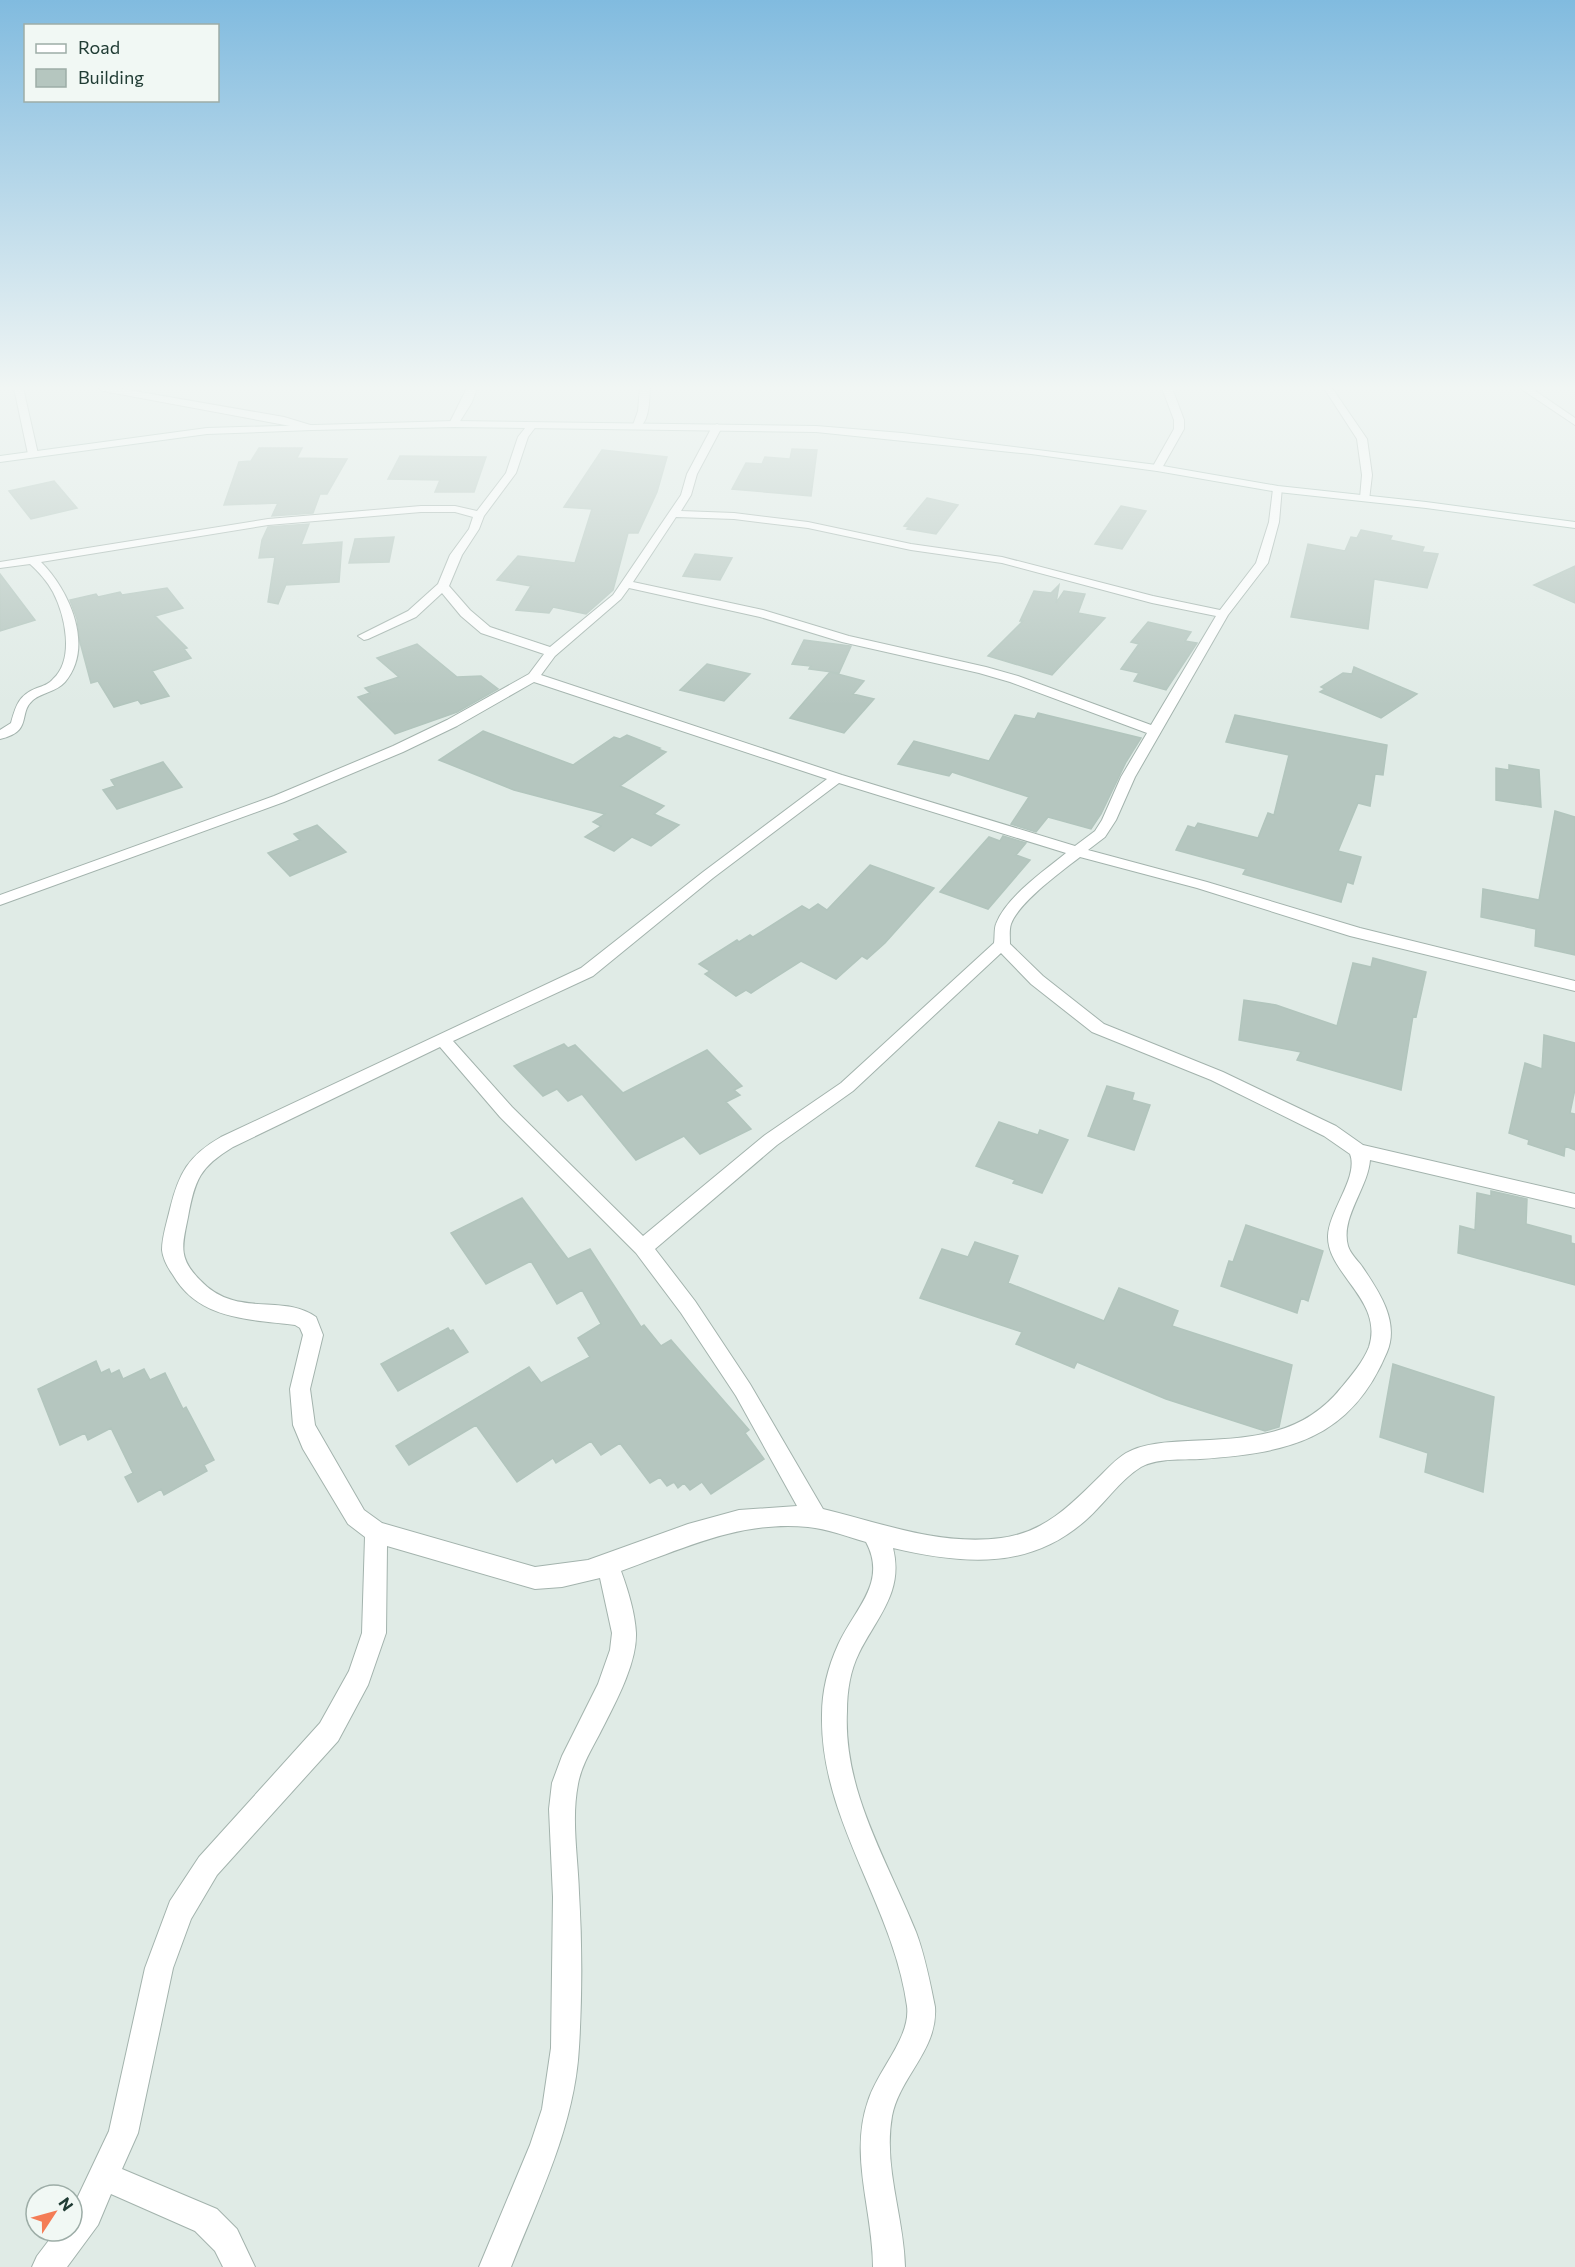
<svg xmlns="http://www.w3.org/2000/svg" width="1575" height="2267" font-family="Commissioner,sans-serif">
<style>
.building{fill:#b5c6bf;stroke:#b2c5bd;stroke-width:1.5}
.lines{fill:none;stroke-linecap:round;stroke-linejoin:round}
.minor-casing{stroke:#a3b3ad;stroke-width:2}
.secondary-casing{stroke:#9eb7ae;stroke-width:2}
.minor{fill:#fff;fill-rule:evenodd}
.secondary{fill:#fff;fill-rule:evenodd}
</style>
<rect width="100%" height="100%" fill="#e0ebe6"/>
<path class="building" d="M259,448H302L297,458L347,459L327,494H320L313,513L272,516L278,503L224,505L239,462L251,461Z
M792,449L817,450L811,496L732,489L746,463L762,464L765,457L790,459Z
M602,450L667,457L657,492L638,533H628L613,590L586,614L553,607L549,613L516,610L531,586L497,580L518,556L575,563L592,509L564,507Z
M400,456L486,457L474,492H435L440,480L388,479Z
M54,481L77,508L31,519L9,491Z
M927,498L958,505L936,534L907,529L909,527L904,526Z
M1121,506L1146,511L1122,549L1095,544Z
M309,524L301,545L342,542L339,582L286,585L287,582L278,604L268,602L275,557L259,558L262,540L268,527Z
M1361,530L1392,536L1390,540L1424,547L1422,552L1438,554L1427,588L1374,579L1368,629L1291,617L1308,544L1345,551L1351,537L1357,538Z
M394,537L389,562L349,563L355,539Z
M695,554L732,558L720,580L683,576Z
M1575,566V603L1534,585Z
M0,574L35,620L0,631Z
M1059,585L1056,603L1064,591L1085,594L1078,613L1105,618L1052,675L988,656L1023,621H1020L1034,591L1051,593Z
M167,588L183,608L155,616L187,648L184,649L191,658L152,671L169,696L141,704L138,700L114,707L98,681L91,683L80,642L77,619L70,600L96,594L98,597L120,592L122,595Z
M1148,622L1191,632L1185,641L1197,643L1166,690L1134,681L1139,673L1121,669L1139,644L1131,642Z
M804,640L851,646L839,673L809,669L811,666L792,664Z
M417,644L457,677L481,676L498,689L457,712L395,734L358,697L370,693L365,688L399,677L377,658Z
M707,664L750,674L724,701L680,690Z
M1354,667L1417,694L1381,718L1320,692L1325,689L1321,687L1343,673L1352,674Z
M830,672L864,681L853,694L874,699L844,733L790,718Z
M1038,713L1141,738L1126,762L1101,814L1091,829L1048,817L1036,832L1011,824L1029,797L952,772L949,776L898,764L914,741L989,761L1015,715L1035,719Z
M1235,715L1387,745L1383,775L1375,774L1370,806L1358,803L1338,851L1361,857L1353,884L1347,882L1341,902L1243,874L1246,869L1176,850L1188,826L1195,828L1198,823L1258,838L1268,813L1274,815L1289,755L1226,742Z
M483,731L573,765L614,737L620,739L627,735L660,748L658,749L666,752L620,786L664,806L654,814L679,825L651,846L632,837L614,851L585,837L601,826L593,822L605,814L514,790L439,760Z
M163,762L182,787L117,809L103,790L115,786L111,780Z
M1509,765L1539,770L1541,807L1496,800V768L1509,770Z
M1555,811L1575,817V955L1535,946L1536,929L1481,917L1483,889L1539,900Z
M317,825L346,852L290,876L268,853L300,840L294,834Z
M1003,836L1026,843L1016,855L1030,860L988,909L940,892L989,837L1000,841Z
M870,865L934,888L885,943L867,959L862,956L836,979L801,961L751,993L746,990L736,996L705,974L710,971L699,964L737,940L739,942L750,935L753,937L802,906L809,910L818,904L827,910Z
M1373,958L1426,972L1416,1017L1413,1016L1401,1090L1297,1060L1301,1052L1239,1040L1244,1000L1276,1005L1337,1026L1353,963L1371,967Z
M1544,1035L1575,1043V1089L1570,1113L1575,1114V1150L1565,1146L1564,1156L1528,1144L1529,1140L1509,1133L1525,1063L1542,1069Z
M564,1044L568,1048L575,1045L623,1093L707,1050L742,1086L734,1090L740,1095L726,1102L751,1129L700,1154L684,1136L636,1160L582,1094L568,1101L557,1089L543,1096L514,1066Z
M1107,1086L1134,1093L1132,1100L1150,1105L1134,1150L1088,1136Z
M999,1122L1038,1135L1040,1130L1068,1140L1042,1193L1013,1183L1015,1180L976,1166Z
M1491,1191L1527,1199L1526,1224L1571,1236V1243L1575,1244V1285L1458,1253L1460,1226L1475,1230L1477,1193L1491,1196Z
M522,1198L568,1259L590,1249L641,1327L644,1325L661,1346L671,1340L749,1430L745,1433L764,1459L711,1494L702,1482L690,1490L684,1483L678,1488L674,1482L667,1486L660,1477L650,1483L620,1443L601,1455L591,1441L556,1463L553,1458L517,1482L476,1425L409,1465L396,1446L529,1367L541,1383L590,1357L578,1338L601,1324L582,1290L557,1304L531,1261L486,1284L451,1233Z
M1246,1225L1323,1251L1308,1301L1301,1298L1297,1313L1221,1286L1229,1261L1233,1262Z
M975,1242L1018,1256L1008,1283L1104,1321L1119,1288L1178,1311L1172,1326L1292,1365L1279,1427L1265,1431L1166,1399L1077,1362L1074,1368L1016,1344L1022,1332L920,1298L942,1249L968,1257Z
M448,1328L450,1331L453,1330L468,1352L398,1391L381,1364Z
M96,1361L101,1373L109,1369L111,1374L119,1370L123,1379L144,1369L150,1380L165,1373L183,1409L186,1407L214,1460L204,1465L207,1471L164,1495L161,1489L138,1502L125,1477L133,1473L111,1428L88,1440L85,1433L60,1445L38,1389Z
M1393,1364L1494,1397L1483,1492L1425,1472L1428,1453L1380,1437Z"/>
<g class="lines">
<defs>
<path id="minor" d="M14,388H23L38,454L37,456L28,454Z
M98,388H117L284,417L317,427L312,430L103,391Z
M467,388H477L472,402L457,426H451L449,424Z
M640,388H650C649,400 650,422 638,428L633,425L638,411Z
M1162,388H1172L1184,420V429L1162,468L1157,471L1152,468L1174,429V420Z
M1324,388H1332L1367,439L1372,475L1369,500H1361L1360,498L1362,475L1357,439Z
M1520,388H1531L1575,418V425Z
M529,423L537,425L528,437L516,473L484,516L479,529L462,555L449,586L470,610L490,627L550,647L613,595L681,495L687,474L712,427L717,424L722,427L697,474L691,495L681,511L734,513L808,522L911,544L1002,557L1153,596L1220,610L1256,563L1269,522L1273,489L1282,487L1279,522L1268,563L1228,615L1135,777L1116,820L1105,837L1088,850L1207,882L1360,928L1575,981V991L1350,936L1197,888L1080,857C1061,872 1019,902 1011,924C1009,930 1010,938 1010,944L1043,976L1104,1024L1223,1072L1336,1126L1363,1145L1575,1194V1208L1370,1160C1368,1188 1340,1218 1348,1246C1350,1253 1357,1260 1361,1265C1378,1290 1400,1321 1387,1352C1350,1441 1286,1453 1200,1459C1182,1460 1157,1458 1141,1467C1120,1480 1104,1504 1086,1520C1029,1571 962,1564 893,1548C904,1592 877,1617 859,1653C850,1671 847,1692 847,1711C843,1791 887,1860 916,1932C925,1956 930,1982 935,2007C938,2050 900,2076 892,2116C883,2167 904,2217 905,2267H873C873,2211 849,2156 868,2101C878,2069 911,2038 907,2006C893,1904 820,1820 822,1715C822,1691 828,1667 838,1645C854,1609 888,1583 866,1542C846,1536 827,1529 808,1527C741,1520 682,1549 621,1571C628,1590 635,1613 636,1633C637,1665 613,1707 599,1735C591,1750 581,1767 578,1784C571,1819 578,1858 579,1893C582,1942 582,1999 579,2047C575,2125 539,2196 511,2267H479L530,2145L542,2109L551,2048L553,1897L549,1809L552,1783L562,1756L598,1684L610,1650L612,1633L600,1578L562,1587L535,1589L387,1546L386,1633L368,1685L338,1741L217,1875L191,1919L173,1968L138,2133L122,2169L217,2209L237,2229L255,2267H223L215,2251L195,2231L111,2194L98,2225L67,2267H32L37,2256L56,2231H72V2209L109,2131L145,1968L170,1901L199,1857L320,1723L349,1671L362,1633L365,1537L348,1524L303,1449L293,1425L290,1389L303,1335L300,1328L295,1325C249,1319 199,1320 173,1275C168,1268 163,1259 162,1250C162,1237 167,1222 170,1209C179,1173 188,1156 221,1137L581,968L703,872L827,779L534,682L457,726L403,752L284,802L0,905V895L274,796L393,746L447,720L529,674L544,654L481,633L461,616L442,593L416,617L368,639L364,640L358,636L408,611L438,584L450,555L469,529L473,517L455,512H421L268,525L41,562C69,590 95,646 65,682C56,692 43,692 33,700C17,714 34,731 0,739V730L11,723C16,705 19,695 37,688C43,686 49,684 53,679C75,659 65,615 53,592C47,581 39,572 30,564L0,568V562L268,519L421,506H455L477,511L506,473L518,437ZM676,517L734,519L808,528L911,550L1002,563L1152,603L1216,616L1151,725L1018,676L986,667L849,636L763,610L633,582ZM629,588L760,617L842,642L979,673L1010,682L1147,733L1121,777L1102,820L1095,831L1075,846L842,775L541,675L555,656L621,599ZM839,783L1066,853C1044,871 1006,897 996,924C994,929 995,937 994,943L841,1083L765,1135L643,1236L512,1107L453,1041L593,976L713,878ZM1001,953L1031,984L1092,1032L1211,1080L1324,1136L1350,1154C1359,1177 1329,1210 1328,1236C1327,1274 1384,1300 1369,1347C1363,1362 1351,1376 1341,1388C1301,1438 1247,1438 1188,1441C1168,1442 1144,1443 1126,1453C1116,1459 1107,1469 1099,1477C1070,1506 1043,1533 1001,1538C940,1546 881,1523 823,1509L750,1384L695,1301L655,1249L777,1145L853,1091ZM440,1047L500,1117L636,1253L681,1313L736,1396L797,1506L739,1510L688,1524L588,1560L535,1567L382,1523L364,1510L315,1425L310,1389L323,1335L316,1317C283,1293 236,1319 200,1280C178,1258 182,1246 188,1217C195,1179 200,1167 233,1147Z"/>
<path id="secondary" d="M454,421L816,426L902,433L1157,465L1278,486L1426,502L1575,522V528L1426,508L1278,492L1157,471L1031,454L816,432L454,427L312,430L207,434L0,462V456L207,428Z"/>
</defs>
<use href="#minor" class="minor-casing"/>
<use href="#secondary" class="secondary-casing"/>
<use href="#minor" class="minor"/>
<use href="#secondary" class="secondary"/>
</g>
<linearGradient id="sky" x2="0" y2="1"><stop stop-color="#81bbdf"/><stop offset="0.55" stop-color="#f1f6f4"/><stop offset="1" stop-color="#f1f6f4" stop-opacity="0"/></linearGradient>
<rect width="1575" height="705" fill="url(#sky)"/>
<rect x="24" y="24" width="195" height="78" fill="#f1f8f4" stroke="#9dada7" stroke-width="1.5"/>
<rect x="36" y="44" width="30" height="9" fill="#ffffff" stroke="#9dada7" stroke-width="1.5"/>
<text x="78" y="54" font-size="18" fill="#203c34">Road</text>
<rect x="36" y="69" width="30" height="18" fill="#b5c6bf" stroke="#9dada7" stroke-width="1.5"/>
<text x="78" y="84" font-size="18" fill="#203c34">Building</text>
<g transform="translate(54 2213) rotate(54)"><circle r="28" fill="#f1f8f4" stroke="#9dada7" stroke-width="1.5"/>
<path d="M0-4.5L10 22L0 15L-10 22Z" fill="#f47c55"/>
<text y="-9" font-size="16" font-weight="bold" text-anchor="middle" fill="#203c34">N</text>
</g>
</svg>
